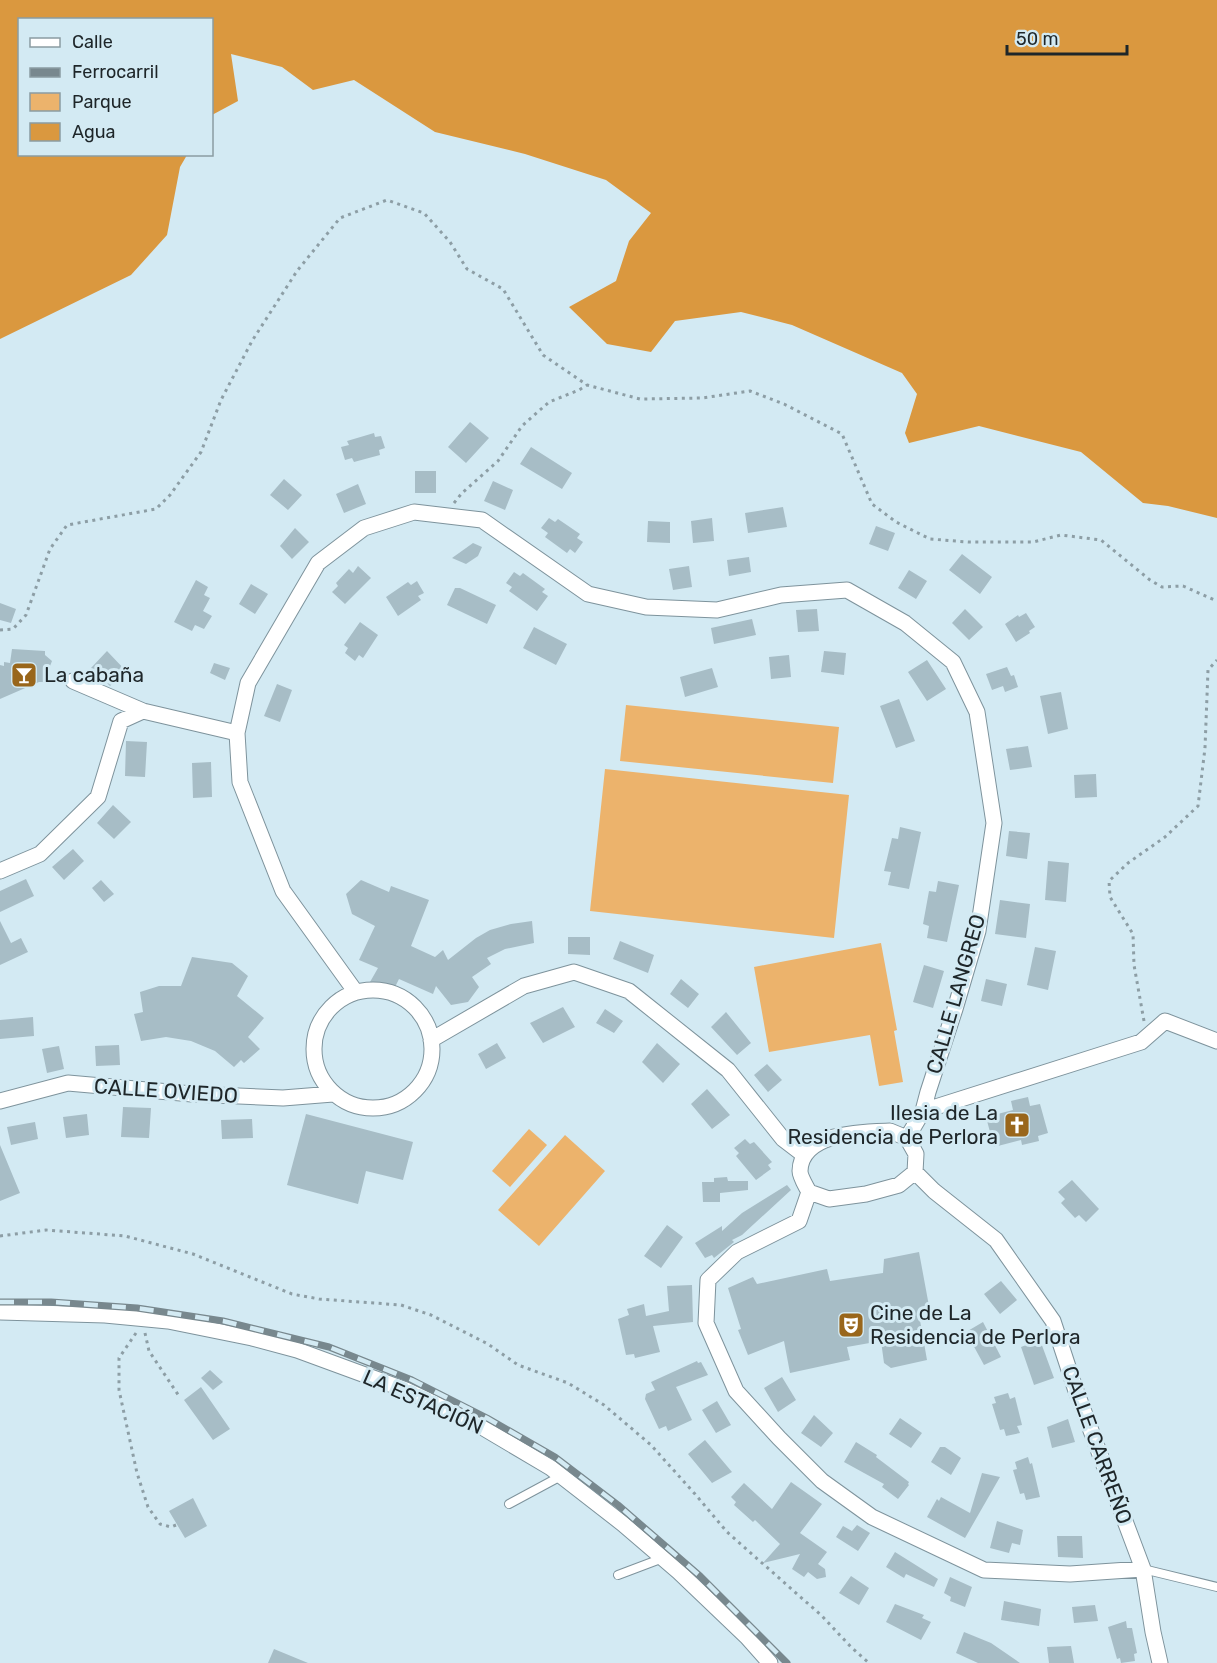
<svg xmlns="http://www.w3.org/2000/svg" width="1217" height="1663" font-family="Rubik,sans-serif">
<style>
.green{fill:#ecb36c}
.water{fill:#da983f}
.building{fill:#a7bdc6}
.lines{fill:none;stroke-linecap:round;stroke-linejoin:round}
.lane-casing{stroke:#7e939c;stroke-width:10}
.street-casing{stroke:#7e939c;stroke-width:17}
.path{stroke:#8d9ea5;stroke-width:3;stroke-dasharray:3 4.5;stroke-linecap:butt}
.lane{stroke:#fff;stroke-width:8}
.street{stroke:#fff;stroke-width:15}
.rail-casing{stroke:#78888e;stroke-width:7}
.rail{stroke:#d3eaf3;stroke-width:4.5;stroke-dasharray:14;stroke-linecap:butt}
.labels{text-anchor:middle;stroke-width:6;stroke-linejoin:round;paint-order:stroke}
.poi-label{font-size:21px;fill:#1e2629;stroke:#d3eaf3;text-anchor:start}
.street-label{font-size:21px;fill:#1e2629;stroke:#d3eaf3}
</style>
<rect width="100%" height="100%" fill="#d3eaf3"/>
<path class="green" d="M626,705L839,727L833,783L620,761Z
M605,769L849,795L834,938L590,911Z
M881,943L897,1030L894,1031L903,1082L879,1086L870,1035L769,1052L754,967Z
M529,1129L547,1145L510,1187L492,1171Z
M565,1135L605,1171L539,1246L498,1210Z"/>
<path class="water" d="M0,0H1217V518L1168,506L1143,503L1081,452L979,426L909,443L905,433L917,394L902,373L792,325L741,312L675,321L651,352L607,344L569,307L616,281L629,241L651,213L606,180L525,154L435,132L354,80L313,90L282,67L231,54L238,101L212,115V20H20V154L187,155L180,167L167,235L131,275L0,339Z"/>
<path class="building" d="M470,422L489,438L466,463L448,447Z
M374,433L375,437L381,436L385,448L379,450L380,455L354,462L352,458L345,460L341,447L349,445L347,441Z
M531,447L572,473L562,489L520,464Z
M415,471H436V493H415Z
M284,479L302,495L288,510L270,495Z
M493,481L513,490L505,510L484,501Z
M358,484L366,504L344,513L336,494Z
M783,507L787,527L748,533L745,513Z
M549,518L555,522L558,519L580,534L577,538L583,542L575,553L570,549L567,553L545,537L548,533L541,528Z
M712,518L714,541L693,543L691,521Z
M648,521L670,522V543L647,542Z
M876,526L895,533L888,551L869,544Z
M295,528L309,542L292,559L280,546Z
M473,543L482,547L478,556L466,564L452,558Z
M962,554L992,577L980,594L949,570Z
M749,557L751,572L729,576L727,560Z
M358,566L371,578L345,604L332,592L338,586L336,583L349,569L353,573Z
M689,566L692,587L673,590L669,569Z
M909,570L927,581L916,599L898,588Z
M514,572L520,576L523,573L545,589L542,592L548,596L537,611L509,591L512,587L506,583Z
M196,580L208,587L204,595L210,598L203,611L212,616L204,629L195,625L192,631L174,622Z
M417,581L424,593L418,596L421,600L398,616L386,597L408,582L411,585Z
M251,584L268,594L255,614L239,604Z
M455,588H460L496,605L487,624L447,605Z
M0,603L16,609L11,623L0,620Z
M817,609L819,631L798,632L796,610Z
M965,609L983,627L969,640L952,623Z
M1026,613L1035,627L1029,631L1030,633L1016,642L1005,624L1018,615L1019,617Z
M752,619L756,635L714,644L711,628Z
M360,622L378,635L363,658L359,655L355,661L345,653L348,648L344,645Z
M534,627L567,644L556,665L523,648Z
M12,649L45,651V655L52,661L48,671L47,679L43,682H39L0,699V665L4,666V662L10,663Z
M107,651L126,671L110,686L91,668Z
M824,651L846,653L844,675L821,672Z
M789,655L791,677L771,679L769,657Z
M927,660L946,689L927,701L908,672Z
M214,663L230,668L225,680L210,673Z
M1007,667L1011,676L1014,675L1018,687L1005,692L1003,686L992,690L986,674Z
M712,668L718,687L685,697L680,677Z
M277,684L292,690L280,722L264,716Z
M1061,692L1068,729L1048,734L1040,696Z
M899,699L915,741L896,748L880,706Z
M126,741L147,742L145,777L125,776Z
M1028,746L1032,767L1010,770L1006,749Z
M211,762L212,797L193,798L192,763Z
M1096,774L1097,797L1075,798L1074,775Z
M113,805L131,822L114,839L97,823Z
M900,827L921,832L909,889L888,885L891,872L884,871L892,838L898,839Z
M1009,831L1030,833L1027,859L1006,856Z
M73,849L84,861L64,880L52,867Z
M1048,861L1069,863L1066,902L1045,900Z
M26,879L34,896L0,912V891Z
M101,880L114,894L104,902L92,888Z
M361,880L389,892L391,886L429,900L411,946L435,957L443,950L448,960L476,938L490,930L511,924L532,921L534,943L505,949L487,958L491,964L472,977L479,987L468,1002L451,1005L436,986L433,994L399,979L393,991L370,982L378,968L359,960L375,926L352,914L346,894Z
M938,881L959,885L947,942L927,938L929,926L923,924L929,891L936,892Z
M1000,900L1030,904L1026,938L995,934Z
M0,921L11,943L21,938L28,952L0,965Z
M568,937H590V955L568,954Z
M620,941L654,955L648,973L613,959Z
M1035,947L1056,951L1048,990L1027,985Z
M192,957L232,963L248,976L237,996L264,1018L248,1037L260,1049L244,1063L241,1060L234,1067L215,1051L191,1041L166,1037L141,1041L134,1014L143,1012L140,992L159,986H181Z
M924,965L944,971L933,1008L913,1002Z
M681,979L699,994L688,1008L670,994Z
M986,979L1007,984L1002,1006L981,1001Z
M563,1007L575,1027L543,1043L530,1023Z
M605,1009L623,1021L614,1033L596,1023Z
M726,1012L751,1043L737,1055L711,1027Z
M33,1017L34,1036L0,1039V1020Z
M497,1043L506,1058L486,1069L478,1054Z
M657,1043L680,1064L663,1083L642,1062Z
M119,1045L120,1065L96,1066L95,1046Z
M59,1046L64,1069L47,1073L42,1049Z
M767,1064L782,1080L768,1092L754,1075Z
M707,1089L730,1115L712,1129L691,1104Z
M1028,1097L1030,1106L1040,1104L1048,1133L1038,1136L1039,1141L1022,1145L1021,1140L994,1147L986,1117L1013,1110L1011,1101Z
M123,1107L151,1108L149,1138L121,1137Z
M87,1114L89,1135L66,1138L63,1117Z
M306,1114L413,1142L403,1180L366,1171L358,1204L287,1185Z
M252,1119L253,1138L222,1139L221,1120Z
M35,1122L38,1139L11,1145L7,1127Z
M745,1139L750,1144L754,1142L772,1162L768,1165L771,1169L756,1180L736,1156L739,1153L734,1148Z
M0,1145L20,1193L0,1201Z
M727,1177L728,1181H748V1190L720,1193V1202H703L702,1182H714V1178Z
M1072,1180L1099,1209L1086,1222L1079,1215L1075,1218L1061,1203L1065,1199L1058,1192Z
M787,1185L791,1190L742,1235L732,1240L734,1242L714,1258L712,1255L705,1258L695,1243L722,1226V1231L742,1213Z
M667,1225L683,1237L661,1268L644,1256Z
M919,1252L929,1306L918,1309L927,1360L891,1368L884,1363L881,1341L847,1347L850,1360L790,1373L784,1341L748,1355L738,1330L741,1329L728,1288L753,1277L757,1284L827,1269L830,1281L883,1273L884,1259Z
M1001,1281L1017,1300L1000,1314L984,1294Z
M692,1285L693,1322L653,1326L660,1352L635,1358L634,1354L626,1355L618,1319L629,1315L627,1309L644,1304L646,1316L669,1311L667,1286Z
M983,1322L1001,1357L984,1365L966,1332Z
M1040,1340L1054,1378L1034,1385L1021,1347Z
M697,1361L698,1363L701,1362L708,1375L676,1387L692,1420L668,1431L666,1426L659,1429L645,1399L646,1394L655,1390L651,1382Z
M210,1370L223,1382L213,1390L201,1378Z
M782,1377L796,1400L778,1412L764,1388Z
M201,1387L230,1429L213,1440L184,1400Z
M1008,1393L1010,1399L1015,1397L1022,1425L1017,1426L1020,1433L1006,1436L1004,1429L1000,1430L992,1404L996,1403L994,1397Z
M717,1401L731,1425L716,1433L702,1410Z
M814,1415L833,1433L821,1447L801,1433Z
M900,1418L922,1433L911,1448L889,1434Z
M1068,1419L1075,1442L1052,1448L1047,1427Z
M705,1440L732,1472L712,1483L688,1454Z
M856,1442L877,1455L876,1457L909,1482L908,1484L909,1485L898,1499L882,1487L884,1484L844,1462Z
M940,1447H945L961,1458L951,1475L931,1462Z
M1028,1457L1030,1464L1032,1463L1040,1497L1026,1500L1024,1493L1020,1494L1013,1470L1017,1469L1015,1462Z
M982,1473L1000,1477L965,1538L927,1517L937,1499L939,1501L941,1497L970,1513Z
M791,1482L822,1504L800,1533L827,1552L818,1564L825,1569L826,1577L817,1579L808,1572L804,1577L792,1569L800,1554L763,1563L780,1544L755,1520L753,1522L734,1505L736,1502L731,1497L744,1483L772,1509Z
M193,1498L207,1526L185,1538L169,1511Z
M997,1521L1023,1530L1020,1545L1012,1543L1009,1553L990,1548Z
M857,1525L870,1533L858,1551L836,1537L843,1526L852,1531Z
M1057,1536H1082L1083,1558L1058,1557Z
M895,1552L938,1579L934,1587L906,1574L904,1578L886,1567Z
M851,1576L869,1588L859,1605L839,1593Z
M950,1577L972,1587L965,1607L950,1601L951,1597L944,1593Z
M1004,1601L1041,1609L1039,1626L1001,1620Z
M895,1604L924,1615L922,1618L931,1622L921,1640L886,1622Z
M1095,1605L1098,1621L1074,1623L1072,1607Z
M1126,1621L1127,1628H1132L1137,1653L1134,1654L1135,1661L1121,1663L1120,1658L1117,1659L1108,1627Z
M964,1632L991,1643L1020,1663H978L956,1653Z
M1071,1646L1074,1663H1049L1047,1647Z
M274,1649L308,1663H268Z"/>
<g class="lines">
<defs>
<path id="lane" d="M509,1504L561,1476
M1143,1569L1217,1587
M618,1575L663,1558"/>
<path id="street" d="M73,681L143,711
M0,871L40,854L98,797L121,721L143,711L237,733
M314 1049a59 59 0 1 1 118 0a59 59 0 1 1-118 0Z
M355,991L283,891L240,782L237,733L248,683L318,563L364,528L414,512L482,520L588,594L646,607L717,610L781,595L847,590L905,623L953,662L977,712L994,823L978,931L955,1009L928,1092L923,1111L907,1138
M431,1040L524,986L574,972L629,991L728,1070L783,1139L804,1155
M0,1101L68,1083L192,1094L283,1098L333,1094
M923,1111L1141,1042L1165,1021L1217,1041
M890,1131L907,1138L916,1154L915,1172L899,1185L866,1194L829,1199L809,1192C806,1186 800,1177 800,1171C801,1132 862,1132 890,1131Z
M915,1172L934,1191L996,1240L1053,1321L1075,1388L1143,1569L1153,1632L1160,1663
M809,1192L799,1221L737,1252L708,1280L706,1323L736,1391L779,1438L822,1481L872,1517L984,1570L1070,1574L1143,1569
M0,1312L105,1315L168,1321L252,1338L297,1350L406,1390L470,1420L551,1468L623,1524L679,1572L747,1637L770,1663"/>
</defs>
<use href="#lane" class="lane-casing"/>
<use href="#street" class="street-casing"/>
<path class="path" d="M454,503L462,493L498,461L522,426L549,402L579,390L587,385
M0,630L13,629L26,615L50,549L67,525L156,509L170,495L201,452L221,400L252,341L297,271L340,218L387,200L424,213L450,242L467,269L503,289L543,355L587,385L640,399L702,398L750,391L784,404L842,434L872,504L896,522L930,539L968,542H1033L1061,535L1101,540L1150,580L1162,587L1183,586L1217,601
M1144,1021L1134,965L1133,934L1110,897L1109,881L1128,863L1165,837L1198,806L1205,748L1208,670L1217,660
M0,1236L46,1230L125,1236L193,1254L292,1294L319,1299L401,1305L431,1315L488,1344L518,1365L568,1383L604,1405L651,1445L695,1494L727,1532L822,1616L851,1647L869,1663
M136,1333L119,1358V1390L137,1473L148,1507L160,1524L171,1527L176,1525
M145,1333L149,1351L179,1396"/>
<use href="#lane" class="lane"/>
<use href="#street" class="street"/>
<defs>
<path id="rail" d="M0,1302H51L137,1308L223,1321L329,1347L412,1380L487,1418L555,1457L618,1505L700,1576L787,1663"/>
</defs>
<use href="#rail" class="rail-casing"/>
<use href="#rail" class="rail"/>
</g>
<defs>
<symbol id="bar-square" viewBox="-11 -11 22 22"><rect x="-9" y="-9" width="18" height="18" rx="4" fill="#99661b" stroke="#d3eaf3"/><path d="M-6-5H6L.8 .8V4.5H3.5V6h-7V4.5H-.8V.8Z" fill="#fff"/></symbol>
<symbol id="church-square" viewBox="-11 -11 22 22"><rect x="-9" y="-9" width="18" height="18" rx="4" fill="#99661b" stroke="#d3eaf3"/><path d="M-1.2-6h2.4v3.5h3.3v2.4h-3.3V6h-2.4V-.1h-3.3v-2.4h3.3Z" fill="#fff"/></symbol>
<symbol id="theatre-square" viewBox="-11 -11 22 22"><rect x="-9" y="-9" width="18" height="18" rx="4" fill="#99661b" stroke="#d3eaf3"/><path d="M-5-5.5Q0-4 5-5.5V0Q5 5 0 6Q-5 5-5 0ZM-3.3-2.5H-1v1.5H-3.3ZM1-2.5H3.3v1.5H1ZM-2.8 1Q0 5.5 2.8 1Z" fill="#fff"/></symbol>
</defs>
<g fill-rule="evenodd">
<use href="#bar-square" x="9" y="660" width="30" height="30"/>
<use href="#church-square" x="1002" y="1110" width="30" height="30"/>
<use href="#theatre-square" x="836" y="1310" width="30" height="30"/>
</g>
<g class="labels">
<g class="poi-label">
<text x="44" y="682">La cabaña</text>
<text x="998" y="1120" text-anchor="end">Ilesia de La<tspan x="998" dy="24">Residencia de Perlora</tspan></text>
<text x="870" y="1320">Cine de La<tspan x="870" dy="24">Residencia de Perlora</tspan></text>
</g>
<g class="street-label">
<text transform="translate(956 994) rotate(-74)" y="7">CALLE LANGREO</text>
<text transform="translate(166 1091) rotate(4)" y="7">CALLE OVIEDO</text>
<text transform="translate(423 1402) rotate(24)" y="7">LA ESTACIÓN</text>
<text transform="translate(1097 1445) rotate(70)" y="7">CALLE CARREÑO</text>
</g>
</g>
<rect x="18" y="18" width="195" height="138" fill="#d3eaf3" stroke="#8b9ca2" stroke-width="1.5"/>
<rect x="30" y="38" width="30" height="9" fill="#ffffff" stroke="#8b9ca2" stroke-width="1.5"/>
<text x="72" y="48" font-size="18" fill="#1e2629">Calle</text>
<rect x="30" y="68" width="30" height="9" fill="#78888e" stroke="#8b9ca2" stroke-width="1.5"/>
<text x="72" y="78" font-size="18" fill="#1e2629">Ferrocarril</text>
<rect x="30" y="93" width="30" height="18" fill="#ecb36c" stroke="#8b9ca2" stroke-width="1.5"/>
<text x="72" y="108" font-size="18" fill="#1e2629">Parque</text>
<rect x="30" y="123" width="30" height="18" fill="#da983f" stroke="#8b9ca2" stroke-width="1.5"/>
<text x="72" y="138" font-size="18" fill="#1e2629">Agua</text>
<path d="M1007 45v9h120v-9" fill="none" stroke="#1e2629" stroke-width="3"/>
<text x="1016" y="45" font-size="18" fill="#1e2629" stroke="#d3eaf3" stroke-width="4.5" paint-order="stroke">50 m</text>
</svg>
